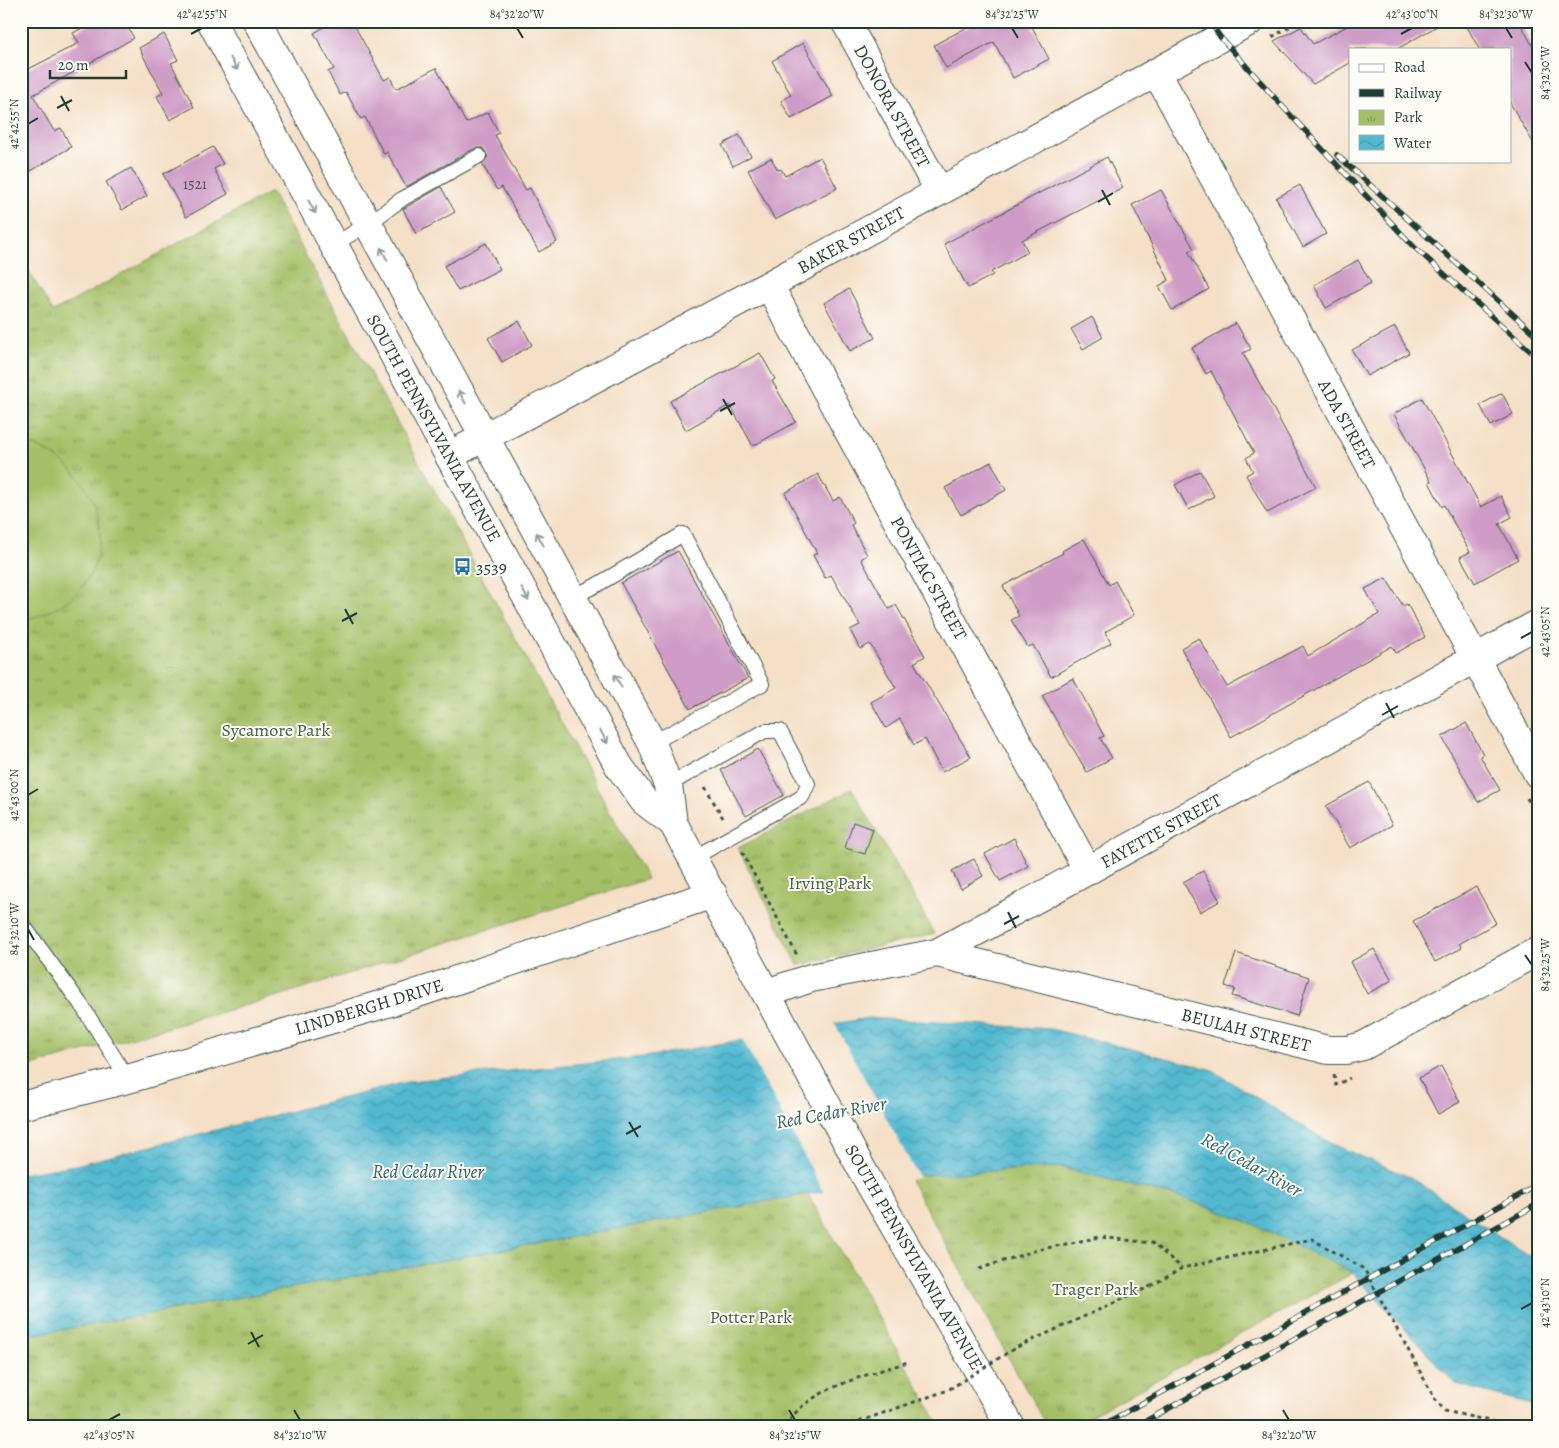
<svg xmlns="http://www.w3.org/2000/svg" width="1559" height="1448" font-family="Alegreya,serif">
<style>
.park{fill:url(#park-tufts);stroke:#627e4d}
.garden{fill:#a5bf66;stroke:#627e4d}
.water{fill:url(#water-waves);stroke:#397b82}
.pier{fill:#f5dfc6}
.building{fill:#cf9cc8}
.lines{fill:none;stroke-linecap:round;stroke-linejoin:round}
.service-casing{stroke:#3f554a;stroke-width:16}
.minor-casing{stroke:#3f554a;stroke-width:30}
.secondary-casing{stroke:#3f554a;stroke-width:30}
.path{stroke:#3f554a;stroke-width:3;stroke-dasharray:4 4;stroke-linecap:butt}
.service{stroke:#fff;stroke-width:14}
.minor{stroke:#fff;stroke-width:28}
.secondary{stroke:#fff;stroke-width:28}
.rail-casing{stroke:#1f3d34;stroke-width:5.5}
.rail{stroke:#fdfcf7;stroke-width:4;stroke-dasharray:11;stroke-linecap:butt}
.path-bridge{stroke:#3f554a;stroke-width:3;stroke-dasharray:4 4;stroke-linecap:butt}
.oneway{stroke:#8f9e9a}
.ticks{fill:none;stroke:#1f3d34;stroke-width:2}
.labels{text-anchor:middle;stroke-width:4;stroke-linejoin:round;paint-order:stroke}
.number-label{font-size:15px;fill:#4b5559}
.street-label{font-size:18px;fill:#1f3d34;stroke:#fdfcf7}
.poi-label{font-size:18px;fill:#1f3d34;stroke:#fdfcf7;text-anchor:start}
.park-label{font-size:18px;fill:#405e40;stroke:#fdfcf7}
.water-label{font-size:19px;font-style:italic;fill:#2f6263;stroke:#fdfcf7}
.neatline{fill:none;stroke:#1f3d34;stroke-width:2}
.ticks-label{font-size:12px;text-anchor:middle;fill:#1f3d34}
</style>
<defs>
<pattern id="park-tufts" width="24" height="20" patternUnits="userSpaceOnUse" patternTransform="scale(1.25)"><rect width="24" height="20" fill="#a5bf66"/><path d="M3 7l-1-3M5 7V3M7 7l1-3M15 17l-1-3M17 17v-4M19 17l1-3" fill="none" stroke="#869c55"/></pattern>
<pattern id="water-waves" width="16" height="10" patternUnits="userSpaceOnUse" patternTransform="scale(1.25)"><rect width="16" height="10" fill="#53b9d1"/><path d="M0 5q4-4 8 0t8 0" fill="none" stroke="#4498aa"/></pattern>
</defs>
<rect width="100%" height="100%" fill="#fdfcf7"/>
<filter id="ink" filterUnits="userSpaceOnUse"><feTurbulence type="fractalNoise" baseFrequency=".02" numOctaves="2"/><feDisplacementMap in="SourceGraphic" scale="10" xChannelSelector="R" yChannelSelector="G"/><feConvolveMatrix kernelMatrix="1 2 1 2 8 2 1 2 1" color-interpolation-filters="sRGB"/></filter>
<filter id="wash" filterUnits="userSpaceOnUse"><feTurbulence type="fractalNoise" baseFrequency=".0096" numOctaves="4" result="noise"/><feDisplacementMap in="SourceGraphic" scale="20" xChannelSelector="R" yChannelSelector="G"/><feGaussianBlur stdDeviation="1.12" result="paint"/><feColorMatrix in="noise" values="0 0 0 0 0 0 0 0 0 0 0 0 0 0 0 0 0 1.4 0 .05"/><feComposite in="paint" operator="in"/></filter>
<g filter="url(#wash)">
<rect width="100%" height="100%" fill="#f5dfc6"/>
<path class="park" d="M271,192L647,879L275,997L21,1069V258L53,312Z
M852,789L935,934L798,965L738,848Z
M1060,1167L1186,1199L1256,1225L1353,1273L1070,1427H1047L908,1176Z
M808,1194L941,1427H21V1337Z"/>
<path class="garden" d="M33,445C124,481 124,602 21,620V453Z"/>
<path class="water" d="M868,1018L1051,1029L1210,1069L1332,1144L1412,1178L1538,1262V1406L1456,1384L1353,1273L1256,1225L1186,1199L1060,1167L908,1176L21,1337V1174L76,1165L411,1081L644,1057Z"/>
<path class="pier" d="M833,1021L919,1178L824,1193L741,1037Z"/>
<g id="blocks">
<path class="building" d="M96,21H124L134,38L33,95L54,131L61,128L71,147L21,177V73L79,43L73,33Z
M334,21H352L384,80L390,77L396,89L436,68L466,123L488,112L499,133L495,135L526,190L530,188L557,242L539,252L502,187L497,190L482,164L488,157L483,148H475L406,187L387,152L384,154L365,117L361,119L346,92L340,95L328,72L334,69L314,33Z
M979,21H1033L1030,23L1049,59L1013,78L994,42L946,68L934,45Z
M1357,21H1446L1397,49H1350V63L1313,84L1274,41L1301,27L1313,44Z
M1464,21H1519L1538,56V151L1510,103V49H1479Z
M164,34L178,60L171,63L194,107L170,120L157,96L163,93L139,48Z
M803,43L833,96L791,119L781,101L791,95L772,61Z
M739,135L751,156L733,166L722,145Z
M213,147L223,164L214,169L228,194L186,217L163,174Z
M820,157L837,188L775,220L748,170L771,158L778,170L781,169L785,176Z
M1107,157L1123,188L1022,240L1028,252L991,272L993,275L968,288L944,244Z
M131,168L147,196L122,210L106,182Z
M1300,185L1326,234L1303,247L1276,198Z
M441,187L455,212L416,234L403,209Z
M1161,190L1194,249L1188,251L1209,289L1172,310L1159,286L1169,280L1132,205Z
M486,243L500,269L458,291L444,266Z
M1358,260L1371,283L1326,308L1314,285Z
M849,289L875,338L850,351L824,303Z
M1092,317L1103,337L1083,349L1071,329Z
M519,321L532,345L502,362L488,338Z
M1236,323L1251,349L1243,353L1316,487L1267,513L1246,475L1253,471L1246,458L1254,453L1211,371L1206,374L1192,348Z
M1395,327L1409,353L1367,376L1352,350Z
M760,353L775,379L772,381L796,422L753,446L730,405L686,430L670,401Z
M1502,393L1513,414L1491,426L1480,405Z
M1422,398L1481,507L1501,496L1512,517L1499,524L1518,559L1475,583L1460,557L1470,552L1444,505L1442,507L1429,482L1431,481L1394,414Z
M991,462L1006,490L961,515L945,488Z
M1200,471L1214,496L1189,510L1175,485Z
M818,474L833,501L840,497L854,523L851,525L867,555L861,559L889,609L896,605L925,656L914,663L971,757L942,772L925,739L914,745L900,719L886,728L871,702L896,688L870,644L860,649L850,630L860,625L831,575L825,578L813,555L817,553L785,493Z
M1084,539L1109,585L1115,581L1134,615L1105,632L1111,643L1051,677L1033,645L1028,647L1011,620L1019,616L1003,586L1063,553L1062,551Z
M678,551L748,678L690,709L621,583Z
M1386,578L1403,606L1407,604L1425,637L1396,653L1392,646L1231,737L1181,648L1199,638L1227,687L1303,646L1308,656L1379,614L1365,589Z
M1073,678L1104,736L1100,738L1112,758L1087,772L1042,696Z
M1466,723L1483,754L1480,756L1500,790L1478,802L1442,737Z
M758,749L784,795L746,816L721,770Z
M1369,782L1392,825L1350,848L1326,806Z
M853,822L873,829L865,854L845,848Z
M1014,838L1028,866L1000,881L985,854Z
M974,859L983,876L961,889L952,871Z
M1203,871L1220,901L1200,912L1183,882Z
M1476,887L1496,923L1459,944L1462,948L1435,962L1413,921Z
M1374,949L1392,980L1367,994L1350,962Z
M1236,953L1309,977L1297,1016L1232,996L1235,989L1225,986Z
M1441,1066L1460,1102L1438,1114L1419,1078Z"/>
</g>
</g>
<g filter="url(#ink)">
<use href="#blocks" fill-opacity="0" stroke="#3f554a" stroke-width="1"/>
<g class="lines">
<defs>
<path id="service" d="M333,245L368,224L402,199L479,156
M572,597L595,586L683,534L762,684L652,743
M668,785L765,731H780L808,784L802,797L693,858
M21,922L82,1006L128,1079"/>
<path id="minor" d="M845,21L939,191
M1157,73L1538,774
M769,285L1088,871
M449,456L769,285L1250,21
M937,953L1328,1050H1347L1363,1046L1538,951
M767,993L811,978L937,953L1538,624
M21,1106L128,1079L397,1000L713,894"/>
<path id="secondary" d="M211,21L619,766L644,801L673,823L871,1186L1011,1427
M257,21L652,743L668,785L673,823"/>
</defs>
<use href="#service" class="service-casing"/>
<use href="#minor" class="minor-casing"/>
<use href="#secondary" class="secondary-casing"/>
<path class="path" d="M1272,37L1300,21
M705,787L723,818
M1527,798L1538,819
M742,852L797,955
M1334,1075L1336,1085L1350,1078
M979,1269L1037,1250L1100,1237L1152,1243L1182,1268
M1151,1286L1182,1268L1312,1239L1364,1269L1435,1399L1445,1411L1517,1427
M786,1427C802,1390 871,1374 908,1362"/>
<use href="#service" class="service"/>
<use href="#minor" class="minor"/>
<use href="#secondary" class="secondary"/>
<defs>
<path id="rail" d="M1209,21L1221,38L1283,107L1413,246L1538,358
M1337,155L1538,337
M1099,1427L1538,1185
M1135,1427L1538,1204"/>
</defs>
<use href="#rail" class="rail-casing"/>
<use href="#rail" class="rail"/>
<path class="path-bridge" d="M844,1427L948,1390L1015,1348L1151,1286"/>
</g>
<defs><path id="oneway-shaft" d="M-6 0H5M1.5-3L5.5 0L1.5 3" fill="none" stroke-width="1.6" stroke-linecap="round" stroke-linejoin="round" transform="scale(1.25)"/></defs>
<g class="oneway">
<use href="#oneway-shaft" transform="translate(234 64) rotate(61)"/>
<use href="#oneway-shaft" transform="translate(312 207) rotate(61)"/>
<use href="#oneway-shaft" transform="translate(384 254) rotate(-119)"/>
<use href="#oneway-shaft" transform="translate(462 397) rotate(-119)"/>
<use href="#oneway-shaft" transform="translate(540 539) rotate(-119)"/>
<use href="#oneway-shaft" transform="translate(525 594) rotate(61)"/>
<use href="#oneway-shaft" transform="translate(618 681) rotate(-119)"/>
<use href="#oneway-shaft" transform="translate(604 737) rotate(61)"/>
</g>
</g>
<path class="ticks" d="M517,28L523,38M1012,28L1018,38M1506,28L1512,38M191,34L202,28M1401,34L1412,28M1525,62L1532,73M61,96L69,111M57,108L72,100M28,124L38,118M1102,190L1110,205M1098,202L1113,193M723,399L732,415M720,411L735,403M345,609L353,624M342,621L357,613M1521,638L1532,632M1386,703L1394,718M1382,715L1398,706M28,795L38,789M1008,912L1016,928M1004,924L1019,916M28,929L34,940M1525,955L1532,965M629,1122L638,1137M626,1134L641,1126M1521,1309L1532,1303M251,1332L259,1347M248,1344L263,1335M294,1410L300,1420M789,1410L795,1420M1283,1410L1289,1420M109,1420L120,1414"/>
<defs>
<symbol id="bus-bare" viewBox="-9 -9 18 18"><path d="M-5-6H5V4H4V6H2V4H-2V6H-4V4H-5ZM-3.5-4V0h7V-4ZM-3.5 1.2v1.5H-2V1.2ZM2 1.2v1.5H3.5V1.2Z" fill="#1f6fb2" stroke="#fdfcf7" stroke-width="2.5" paint-order="stroke"/></symbol>
</defs>
<g fill-rule="evenodd">
<use href="#bus-bare" x="450" y="554" width="25" height="25"/>
</g>
<g class="labels">
<g class="number-label">
<text x="195" y="189">1521</text>
</g>
<g class="street-label">
<text transform="translate(892 106) rotate(61)" y="6">DONORA STREET</text>
<text transform="translate(851 240) rotate(-29)" y="6">BAKER STREET</text>
<text transform="translate(1347 424) rotate(61)" y="6">ADA STREET</text>
<text transform="translate(434 428) rotate(61)" y="6">SOUTH PENNSYLVANIA AVENUE</text>
<text transform="translate(929 578) rotate(61)" y="6">PONTIAC STREET</text>
<text transform="translate(1161 831) rotate(-29)" y="6">FAYETTE STREET</text>
<text transform="translate(369 1007) rotate(-17)" y="6">LINDBERGH DRIVE</text>
<text transform="translate(1246 1030) rotate(14)" y="6">BEULAH STREET</text>
<text transform="translate(914 1257) rotate(60)" y="6">SOUTH PENNSYLVANIA AVENUE</text>
</g>
<g class="poi-label">
<text x="476" y="573">3539</text>
</g>
<g class="park-label">
<text x="276" y="736">Sycamore Park</text>
<text x="830" y="889">Irving Park</text>
<text x="1095" y="1295">Trager Park</text>
<text x="751" y="1323">Potter Park</text>
</g>
<g class="water-label">
<text transform="translate(831 1112) rotate(-10)" y="7">Red Cedar River</text>
<text transform="translate(1252 1164) rotate(29)" y="7">Red Cedar River</text>
<text x="428" y="1178">Red Cedar River</text>
</g>
</g>
<rect width="1559" height="1448" fill="none" stroke="#fdfcf7" stroke-width="55"/>
<rect x="1349" y="48" width="162" height="115" fill="#fdfcf7" stroke="#a4b0a9"/>
<rect x="1359" y="64" width="25" height="8" fill="#ffffff" stroke="#a4b0a9"/>
<text x="1394" y="72" font-size="15" fill="#1f3d34">Road</text>
<rect x="1359" y="89" width="25" height="8" fill="#1f3d34" stroke="#a4b0a9"/>
<text x="1394" y="98" font-size="15" fill="#1f3d34">Railway</text>
<rect x="1359" y="110" width="25" height="15" fill="url(#park-tufts)" stroke="#a4b0a9"/>
<text x="1394" y="122" font-size="15" fill="#1f3d34">Park</text>
<rect x="1359" y="135" width="25" height="15" fill="url(#water-waves)" stroke="#a4b0a9"/>
<text x="1394" y="148" font-size="15" fill="#1f3d34">Water</text>
<path d="M50 70v8h76v-8" fill="none" stroke="#1f3d34" stroke-width="2.5"/>
<text x="58" y="70" font-size="15" fill="#1f3d34" stroke="#fdfcf7" stroke-width="4" paint-order="stroke">20 m</text>
<rect x="28" y="28" width="1504" height="1392" class="neatline"/>
<g class="ticks-label">
<text x="202" y="18">42°42'55"N</text>
<text x="517" y="18">84°32'20"W</text>
<text x="1012" y="18">84°32'25"W</text>
<text x="1412" y="18">42°43'00"N</text>
<text x="1506" y="18">84°32'30"W</text>
<text transform="translate(1545 73) rotate(-90)" y="4">84°32'30"W</text>
<text transform="translate(14 124) rotate(-90)" y="4">42°42'55"N</text>
<text transform="translate(1545 632) rotate(-90)" y="4">42°43'05"N</text>
<text transform="translate(14 795) rotate(-90)" y="4">42°43'00"N</text>
<text transform="translate(14 929) rotate(-90)" y="4">84°32'10"W</text>
<text transform="translate(1545 965) rotate(-90)" y="4">84°32'25"W</text>
<text transform="translate(1545 1303) rotate(-90)" y="4">42°43'10"N</text>
<text x="109" y="1439">42°43'05"N</text>
<text x="300" y="1439">84°32'10"W</text>
<text x="795" y="1439">84°32'15"W</text>
<text x="1289" y="1439">84°32'20"W</text>
</g>
</svg>
